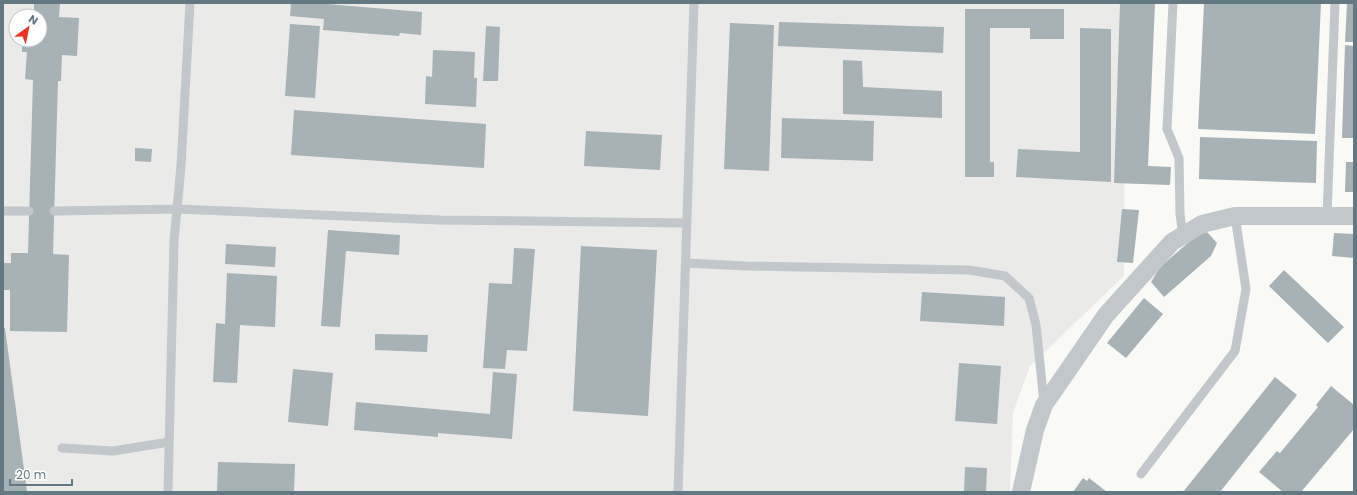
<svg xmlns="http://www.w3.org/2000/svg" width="1357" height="495" font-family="Poppins,sans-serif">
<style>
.built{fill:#eaeae9;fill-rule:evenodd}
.building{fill:#a6b2b6}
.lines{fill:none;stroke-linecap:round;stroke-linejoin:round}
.service{stroke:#c1c7ca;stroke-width:9}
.minor{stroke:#c1c7ca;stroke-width:18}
</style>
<rect width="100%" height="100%" fill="#f9f9f6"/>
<path class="built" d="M3,3H1125L1124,276L1030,366L1013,413L1010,492H3ZM16,16H40V40H16Z"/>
<path class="building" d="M34,3H60L59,17L79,18L77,56L62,55L61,81H58L53,254L69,255L67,332L10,331V290H3V263H11V253H28L33,80L25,79L27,52H22V40H40V16H34Z
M291,3H315L422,12L421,35L400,33L399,36L323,30L324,19L290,16Z
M1120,3H1155L1148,166L1171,167L1170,185L1114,183Z
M1204,3H1321L1315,134L1198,129Z
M1347,3H1354V42H1345Z
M965,9H1064V39H1030V28H990V162H994V177H965Z
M779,22L944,27L943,53L778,46Z
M730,23L774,25L769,171L724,169Z
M290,24L320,26L315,98L285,96Z
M486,26L500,27L498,81H483Z
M1080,28L1111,29V182L1016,177L1018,149L1080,152Z
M1345,45L1354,46V138H1342Z
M433,50L475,52L474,78H477L476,107L425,104L426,76L432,77Z
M843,60L862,61L863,87L942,91V118L843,114Z
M294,110L486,124L484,168L291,155Z
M782,118L874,121L873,161L781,158Z
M586,131L662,135L660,170L584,166Z
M1200,137L1317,141L1316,183L1199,179Z
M135,148L152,149L151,162L135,161Z
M1346,162H1354V192H1345Z
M1122,209L1139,210L1133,263L1117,262Z
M328,230L400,235L399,255L346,251L340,327L321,326Z
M1207,232L1217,243L1211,256L1164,297L1151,282L1160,267L1196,236Z
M1334,233L1354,234V258L1332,256Z
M226,244L276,247L275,267L225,264Z
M581,246L657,250L648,416L573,411Z
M514,248L535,249L527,351L507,350L505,369L483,368L489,283L512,284Z
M1284,270L1344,327L1328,343L1269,286Z
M227,273L277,276L275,327L240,325L237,383L213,382L216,323L225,324Z
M922,292L1005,297L1004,326L920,321Z
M1144,298L1163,314L1126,358L1107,343Z
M3,328H5L27,492H3Z
M375,334L428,335L427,352L375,350Z
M959,363L1001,366L997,424L955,421Z
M293,369L333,373L328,426L288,422Z
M493,372L517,374L512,439L438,433V437L354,430L356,402L490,414Z
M1275,377L1297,395L1220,492H1183Z
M1331,386L1354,405V429L1301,492H1283L1259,472L1277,451L1280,453L1318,407L1316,405Z
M218,462L295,464L294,492H217Z
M965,467L987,468L986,492H964Z
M1083,478L1087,481L1089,478L1107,492H1073Z"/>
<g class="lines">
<path class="service" d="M1173,3L1167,129L1179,158L1180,214L1183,236
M3,211H29
M54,211L177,209L440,220L687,223
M1327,216L1335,3
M686,263L746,266L969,270L1005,276L1029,298L1036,325L1044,403
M62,448L113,451L169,442
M1141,474L1235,351L1246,289L1235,216
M168,492L174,241L181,166L190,3
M678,492L694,3"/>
<path class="minor" d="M1021,492L1035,430L1044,405L1106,315L1172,242L1202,224L1235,216H1354"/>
</g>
<rect width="1357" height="495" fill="none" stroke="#627983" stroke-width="8"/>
<g transform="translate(28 28) rotate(33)"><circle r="19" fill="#ffffff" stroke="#c0c9cd"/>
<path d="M0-3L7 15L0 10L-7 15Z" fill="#ee3421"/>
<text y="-6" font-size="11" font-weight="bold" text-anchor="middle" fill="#627983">N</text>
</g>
<path d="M10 479v6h62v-6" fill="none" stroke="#627983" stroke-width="2"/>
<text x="16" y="479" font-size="12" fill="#627983" stroke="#ffffff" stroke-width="3" paint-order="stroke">20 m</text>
</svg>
